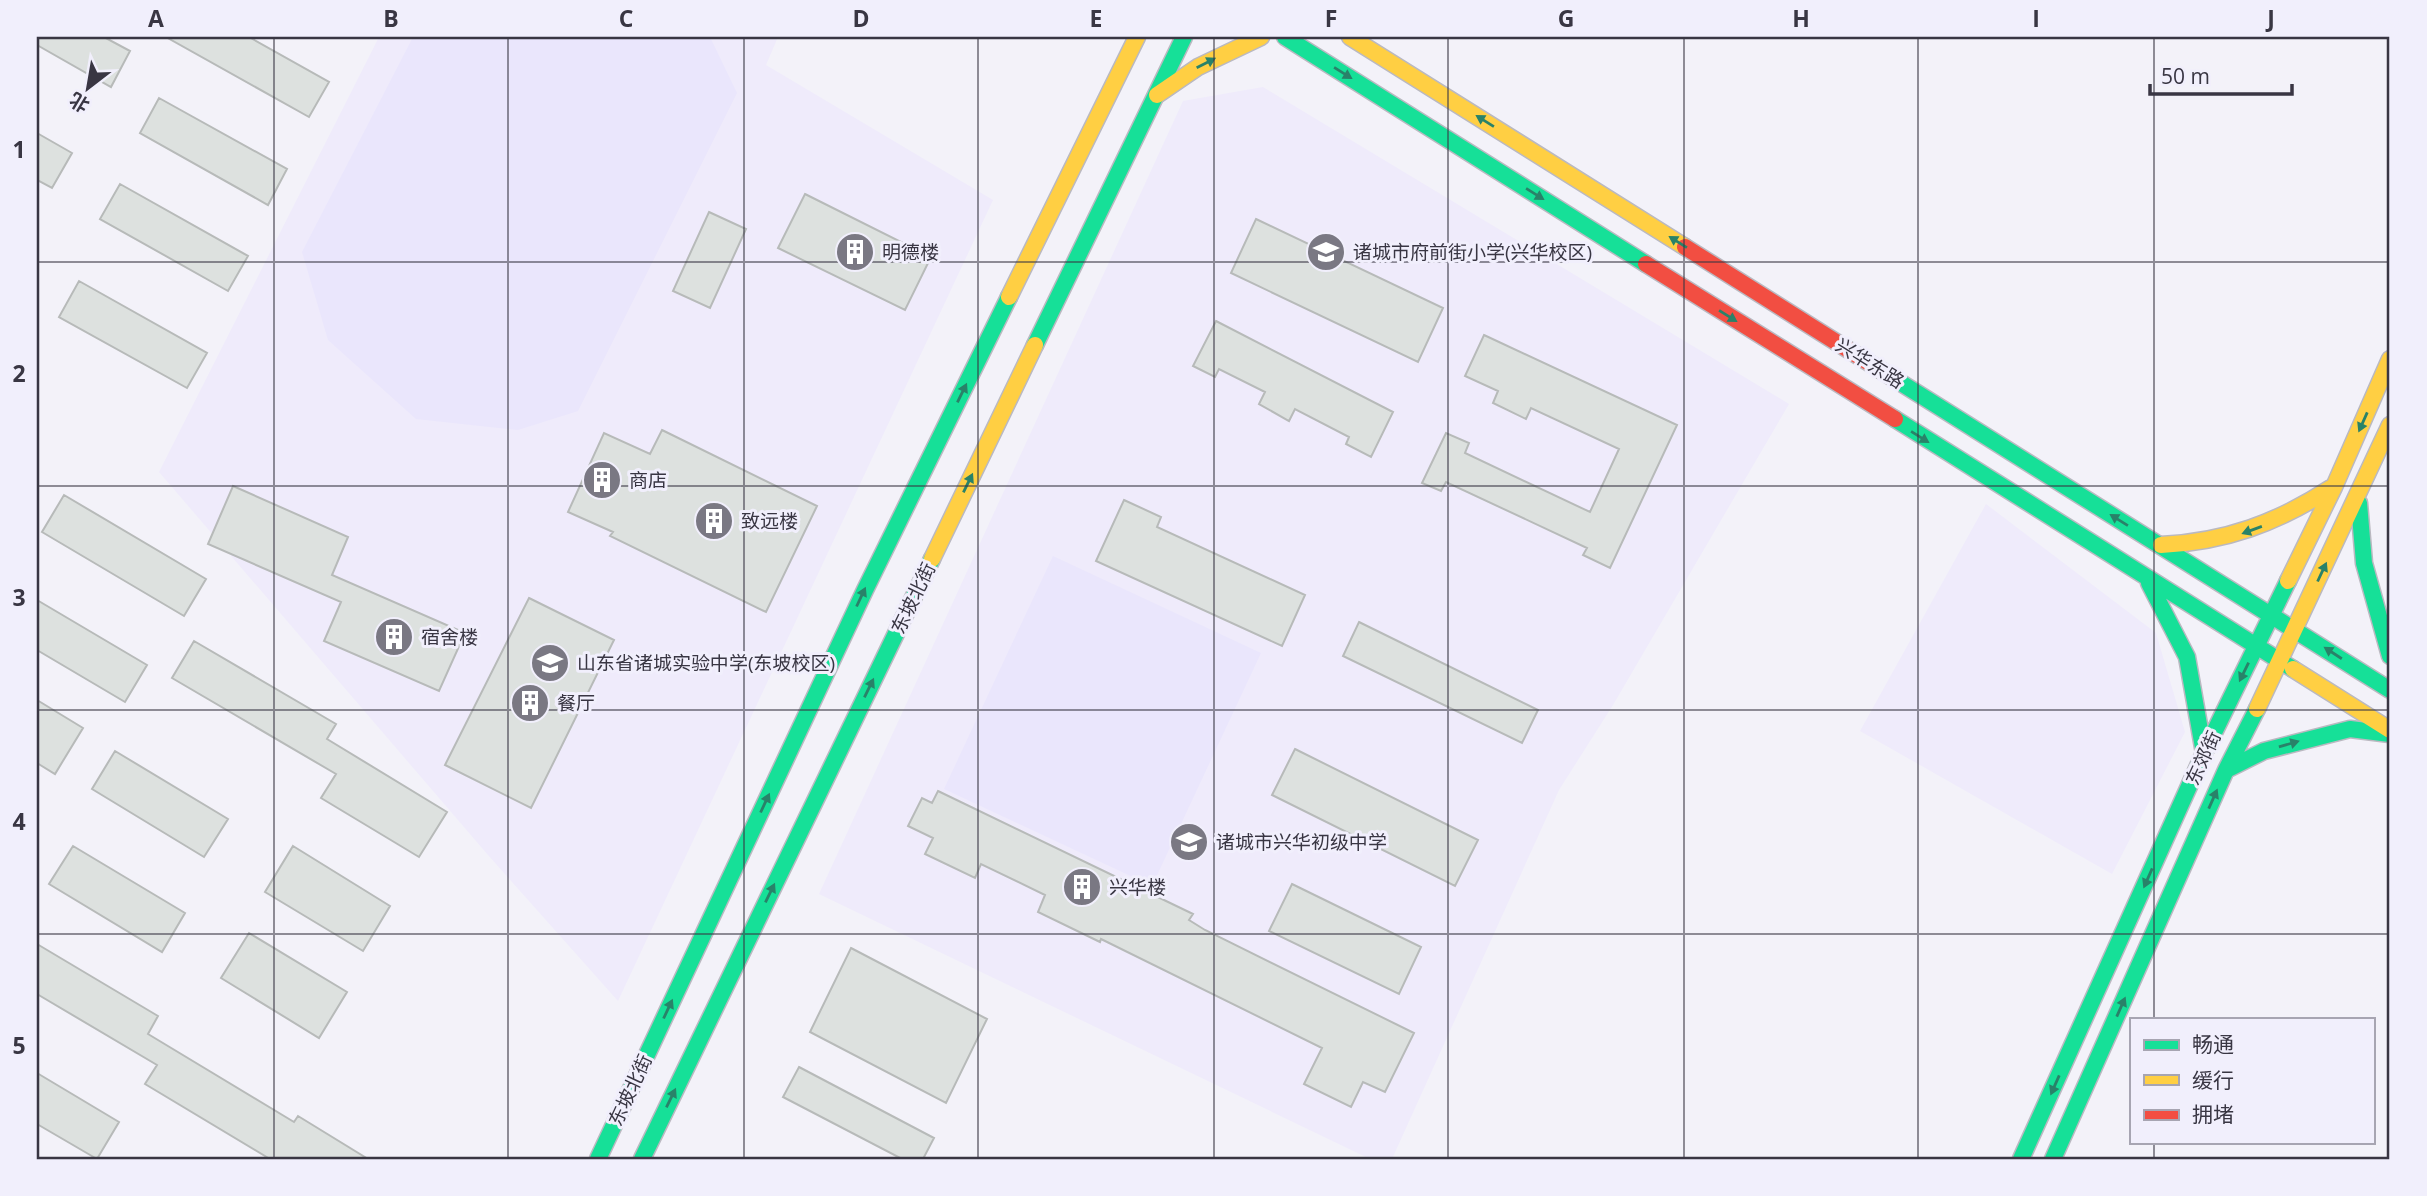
<svg xmlns="http://www.w3.org/2000/svg" width="2427" height="1196" font-family="'Open Sans','Noto Sans SC',sans-serif">
<style>
.built{fill:#efebfb}
.green{fill:#eae6fc}
.building{fill:#dde1df;stroke:#b7bab9;stroke-width:2}
.lines{fill:none;stroke-linecap:round;stroke-linejoin:round}
.fast-casing{stroke:#bab9c1;stroke-width:19}
.slow-casing{stroke:#bab9c1;stroke-width:19}
.jam-casing{stroke:#bab9c1;stroke-width:19}
.fast{stroke:#16e098;stroke-width:16}
.slow{stroke:#ffcf43;stroke-width:16}
.jam{stroke:#f24e42;stroke-width:16}
.oneway{fill:#298269}
.grid{fill:none;stroke:#393643;stroke-width:2;stroke-opacity:0.55}
.labels{text-anchor:middle;stroke-width:6;stroke-linejoin:round;paint-order:stroke}
.poi-label{font-size:19px;fill:#393643;stroke:#f1effc;text-anchor:start}
.street-label{font-size:19px;fill:#393643;stroke:#f1effc}
.neatline{fill:none;stroke:#393643;stroke-width:2.5}
.grid-label{font-size:23px;text-anchor:middle;font-weight:bold;fill:#393643}
</style>
<rect width="100%" height="100%" fill="#f3f2f9"/>
<path class="built" d="M379,37H778L766,65L993,200L618,1001L488,855L159,472Z
M1263,87L1789,404L1613,705L1559,790L1392,1159H1370L819,894L1183,101Z
M1986,504L2156,633L2185,732L2112,874L1860,731Z"/>
<path class="green" d="M413,37H710L737,93L578,411L518,430L416,419L328,340L302,252Z
M1053,556L1261,653L1152,886L944,789Z"/>
<path class="building" d="M37,37H104L130,51L111,87L37,45Z
M166,37H249L329,82L309,117Z
M159,98L287,169L268,205L140,133Z
M37,133L72,153L52,188L37,180Z
M120,184L248,256L228,291L100,219Z
M805,194L931,257L905,310L778,248Z
M709,212L746,229L710,308L673,291Z
M1256,219L1443,308L1418,362L1231,273Z
M79,281L207,353L187,388L59,317Z
M1216,321L1393,412L1371,457L1346,444L1349,437L1295,409L1289,421L1259,404L1265,392L1219,369L1215,377L1193,366Z
M1484,335L1677,425L1610,568L1583,555L1587,548L1446,482L1441,491L1422,483L1446,433L1469,443L1465,453L1590,512L1619,449L1531,408L1526,419L1493,403L1498,391L1465,376Z
M662,430L817,506L766,612L610,536L613,532L568,512L604,433L650,454Z
M233,486L348,537L332,575L465,633L439,691L324,641L341,602L208,544Z
M64,495L206,579L184,616L42,532Z
M1124,500L1161,517L1157,527L1305,595L1282,646L1096,561Z
M529,598L614,640L531,808L445,765Z
M37,600L147,665L125,702L37,650Z
M1359,622L1538,710L1522,743L1343,656Z
M194,641L336,724L327,739L447,812L419,857L321,798L336,774L172,678Z
M37,700L83,728L55,774L37,763Z
M1295,749L1478,840L1455,886L1272,795Z
M115,751L228,819L204,857L92,789Z
M938,791L1193,914L1189,920L1205,930L1414,1033L1385,1092L1363,1082L1351,1107L1304,1084L1322,1048L1101,939L1100,942L1038,912L1045,895L981,864L975,878L925,854L933,838L908,826L922,798L932,803Z
M73,846L185,913L162,952L49,884Z
M293,846L390,906L363,951L265,892Z
M1292,884L1421,947L1399,994L1269,931Z
M249,933L347,992L319,1038L221,978Z
M37,944L158,1016L148,1034L294,1122L298,1116L368,1159H270L145,1084L157,1065L37,994Z
M851,948L987,1019L946,1103L810,1032Z
M799,1067L934,1138L923,1159H902L783,1097Z
M37,1073L119,1122L97,1159L37,1124Z"/>
<g class="lines">
<defs>
<path id="fast" d="M1285,37L1646,264
M1035,345L1184,37
M1882,371L2390,690
M1895,419L2293,669
M2359,503L2364,563L2390,656
M2149,583L2187,657L2204,753
M2226,770L2264,751L2350,729L2390,734
M598,1159L865,590L1009,297
M642,1159L932,559
M2021,1159L2204,753L2288,581
M2053,1159L2226,770L2257,709"/>
<path id="slow" d="M1350,37L1685,247
M1157,95L1198,67L1261,37
M1009,297L1137,37
M2161,545C2225,542 2277,523 2331,488
M932,559L1035,345
M2288,581L2334,487L2390,359
M2293,669L2390,730
M2257,709L2390,425"/>
<path id="jam" d="M1685,247L1882,371
M1646,264L1895,419"/>
</defs>
<use href="#fast" class="fast-casing"/>
<use href="#slow" class="slow-casing"/>
<use href="#jam" class="jam-casing"/>
<use href="#fast" class="fast"/>
<use href="#slow" class="slow"/>
<use href="#jam" class="jam"/>
</g>
<defs><path id="oneway-solid" d="M-6-.8H1V-3.2L6.5 0L1 3.2V.8H-6Z" transform="scale(1.75)"/></defs>
<g class="oneway">
<use href="#oneway-solid" transform="translate(1206 63) rotate(-27)"/>
<use href="#oneway-solid" transform="translate(1343 73) rotate(32)"/>
<use href="#oneway-solid" transform="translate(1485 121) rotate(-148)"/>
<use href="#oneway-solid" transform="translate(1535 194) rotate(32)"/>
<use href="#oneway-solid" transform="translate(1678 242) rotate(-148)"/>
<use href="#oneway-solid" transform="translate(1728 316) rotate(32)"/>
<use href="#oneway-solid" transform="translate(962 393) rotate(-64)"/>
<use href="#oneway-solid" transform="translate(2363 422) rotate(114)"/>
<use href="#oneway-solid" transform="translate(1920 437) rotate(32)"/>
<use href="#oneway-solid" transform="translate(968 483) rotate(-64)"/>
<use href="#oneway-solid" transform="translate(2119 520) rotate(-148)"/>
<use href="#oneway-solid" transform="translate(2252 530) rotate(160)"/>
<use href="#oneway-solid" transform="translate(2322 572) rotate(-65)"/>
<use href="#oneway-solid" transform="translate(861 597) rotate(-65)"/>
<use href="#oneway-solid" transform="translate(2333 653) rotate(-147)"/>
<use href="#oneway-solid" transform="translate(2244 672) rotate(116)"/>
<use href="#oneway-solid" transform="translate(869 688) rotate(-64)"/>
<use href="#oneway-solid" transform="translate(2289 744) rotate(-16)"/>
<use href="#oneway-solid" transform="translate(2213 799) rotate(-66)"/>
<use href="#oneway-solid" transform="translate(765 803) rotate(-65)"/>
<use href="#oneway-solid" transform="translate(2148 878) rotate(114)"/>
<use href="#oneway-solid" transform="translate(770 893) rotate(-64)"/>
<use href="#oneway-solid" transform="translate(2121 1007) rotate(-66)"/>
<use href="#oneway-solid" transform="translate(668 1009) rotate(-65)"/>
<use href="#oneway-solid" transform="translate(2055 1085) rotate(114)"/>
<use href="#oneway-solid" transform="translate(671 1098) rotate(-64)"/>
</g>
<path class="grid" d="M274,37V1159M508,37V1159M744,37V1159M978,37V1159M1214,37V1159M1448,37V1159M1684,37V1159M1918,37V1159M2154,37V1019M37,262H2390M37,486H2390M37,710H2390M37,934H2390M2154,1142V1159"/>
<defs>
<symbol id="building-disc" viewBox="-11 -11 22 22"><circle r="9.5" fill="#7a7883" stroke="#f1effc"/><path d="M-4-6H4V6H1V3H-1V6H-4ZM-2.5-4.3h1.7v1.8h-1.7ZM.8-4.3h1.7v1.8H.8ZM-2.5-1h1.7V.8h-1.7ZM.8-1h1.7V.8H.8Z" fill="#fff"/></symbol>
<symbol id="school-disc" viewBox="-11 -11 22 22"><circle r="9.5" fill="#7a7883" stroke="#f1effc"/><path d="M0-5L7-2L0 1L-7-2ZM-4 1L0 2.5L4 1V4Q0 6-4 4Z" fill="#fff"/></symbol>
</defs>
<g fill-rule="evenodd">
<use href="#building-disc" x="833" y="230" width="44" height="44"/>
<use href="#school-disc" x="1304" y="230" width="44" height="44"/>
<use href="#building-disc" x="580" y="458" width="44" height="44"/>
<use href="#building-disc" x="692" y="499" width="44" height="44"/>
<use href="#building-disc" x="372" y="615" width="44" height="44"/>
<use href="#school-disc" x="528" y="641" width="44" height="44"/>
<use href="#building-disc" x="508" y="681" width="44" height="44"/>
<use href="#school-disc" x="1167" y="820" width="44" height="44"/>
<use href="#building-disc" x="1060" y="865" width="44" height="44"/>
</g>
<g class="labels">
<g class="poi-label">
<text x="882" y="259">明德楼</text>
<text x="1353" y="259">诸城市府前街小学(兴华校区)</text>
<text x="629" y="487">商店</text>
<text x="741" y="528">致远楼</text>
<text x="421" y="644">宿舍楼</text>
<text x="577" y="670">山东省诸城实验中学(东坡校区)</text>
<text x="557" y="710">餐厅</text>
<text x="1216" y="849">诸城市兴华初级中学</text>
<text x="1109" y="894">兴华楼</text>
</g>
<g class="street-label">
<text transform="translate(1870 363) rotate(32)" y="7">兴华东路</text>
<text transform="translate(913 598) rotate(-64)" y="7">东坡北街</text>
<text transform="translate(2203 758) rotate(-65)" y="7">东郊街</text>
<text transform="translate(630 1090) rotate(-65)" y="7">东坡北街</text>
</g>
</g>
<rect width="2427" height="1196" fill="none" stroke="#f1effc" stroke-width="77"/>
<rect x="2130" y="1018" width="245" height="126" fill="#f1effc" stroke="#a7a5b2" stroke-width="2"/>
<rect x="2144" y="1040" width="35" height="10" fill="#16e098" stroke="#a7a5b2" stroke-width="2"/>
<text x="2192" y="1052" font-size="21" fill="#393643">畅通</text>
<rect x="2144" y="1075" width="35" height="10" fill="#ffcf43" stroke="#a7a5b2" stroke-width="2"/>
<text x="2192" y="1088" font-size="21" fill="#393643">缓行</text>
<rect x="2144" y="1110" width="35" height="10" fill="#f24e42" stroke="#a7a5b2" stroke-width="2"/>
<text x="2192" y="1122" font-size="21" fill="#393643">拥堵</text>
<g transform="translate(88 88) rotate(211)" stroke="#f1effc" stroke-width="5" paint-order="stroke">
<path d="M0-5L12 26L0 18L-12 26Z" fill="#393643"/>
<text y="-10" font-size="19" font-weight="bold" text-anchor="middle" fill="#393643">北</text>
</g>
<path d="M2150 84v10h142v-10" fill="none" stroke="#393643" stroke-width="3.5"/>
<text x="2161" y="84" font-size="21" fill="#393643" stroke="#f1effc" stroke-width="5" paint-order="stroke">50 m</text>
<rect x="38" y="38" width="2350" height="1120" class="neatline"/>
<g class="grid-label">
<text x="156" y="27">A</text>
<text x="391" y="27">B</text>
<text x="626" y="27">C</text>
<text x="861" y="27">D</text>
<text x="1096" y="27">E</text>
<text x="1331" y="27">F</text>
<text x="1566" y="27">G</text>
<text x="1801" y="27">H</text>
<text x="2036" y="27">I</text>
<text x="2271" y="27">J</text>
<text x="19" y="158">1</text>
<text x="19" y="382">2</text>
<text x="19" y="606">3</text>
<text x="19" y="830">4</text>
<text x="19" y="1054">5</text>
</g>
</svg>
